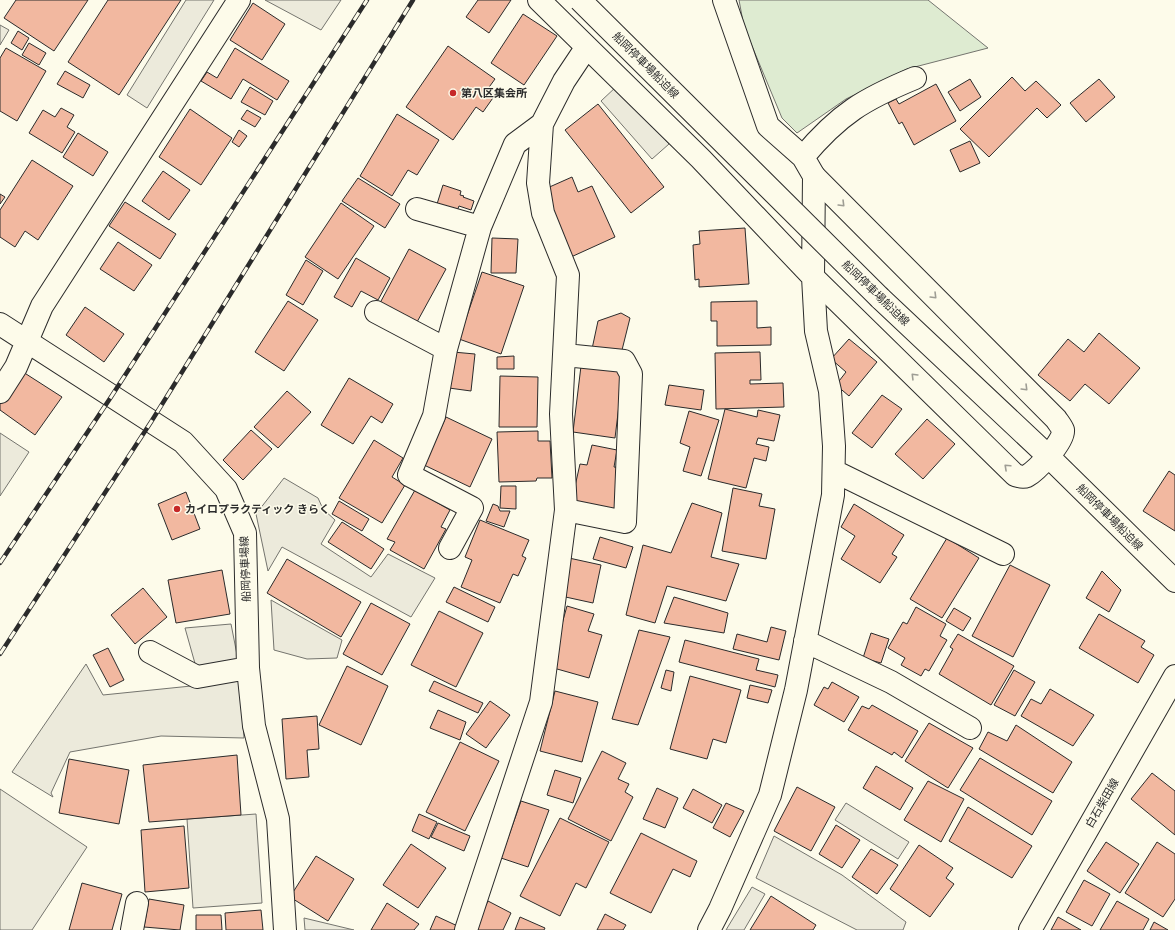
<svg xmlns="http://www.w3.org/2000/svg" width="1175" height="930" font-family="Inter,'Noto Sans JP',sans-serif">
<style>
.green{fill:#deebd1;stroke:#74746e}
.parking{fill:#eceadb;stroke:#74746e}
.building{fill:#f2b8a0;stroke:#2b2b2b}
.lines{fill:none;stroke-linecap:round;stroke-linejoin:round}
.minor-casing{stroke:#2b2b2b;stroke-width:24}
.major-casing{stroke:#2b2b2b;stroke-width:24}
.minor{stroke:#fdfbea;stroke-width:22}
.major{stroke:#fdfbea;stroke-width:22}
.rail-casing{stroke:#2b2b2b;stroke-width:4.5}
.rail{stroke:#fdfbea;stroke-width:3;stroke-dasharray:9;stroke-linecap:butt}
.major-bridge-casing{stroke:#2b2b2b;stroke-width:24;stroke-linecap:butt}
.major-bridge{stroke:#fdfbea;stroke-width:22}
.oneway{stroke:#9e9d94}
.poi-dot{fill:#c62828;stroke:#fdfbea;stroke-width:1.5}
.labels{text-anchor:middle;stroke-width:3;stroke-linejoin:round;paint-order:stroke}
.street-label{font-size:11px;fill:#2b2b2b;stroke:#fdfbea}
.poi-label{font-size:11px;font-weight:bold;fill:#2b2b2b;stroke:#fdfbea;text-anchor:start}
</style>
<rect width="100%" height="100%" fill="#fdfbea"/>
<path class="green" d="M739,0H928L988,48L907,69L846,99L797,133L782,118L744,27Z"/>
<path class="parking" d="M186,0H214L147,108L127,95Z
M265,0H341L321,30Z
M0,25L9,30L0,45Z
M617,86L669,144L652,159L601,101Z
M0,433L29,452L0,496Z
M284,478L318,498L323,509L335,520L321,544L371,577L388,554L435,578L411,617L282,547L268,571L256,514Z
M271,600L342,640L337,658L307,659L274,650Z
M231,624L240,670L196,667L185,628Z
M86,664L103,695L240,681L244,738L161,736L70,752L51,793L53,797L12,772Z
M0,789L87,847L32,930H0Z
M846,803L909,842L898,859L835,820Z
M256,814L262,903L193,908L187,819Z
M774,836L842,875L906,922L903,930H857L756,878Z
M752,887L765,894L744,930H726Z
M304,918L354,930H305Z"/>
<path class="building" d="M16,0H88L54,51L4,18Z
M108,0H181L119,95L68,62Z
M478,0H511L489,33L466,17Z
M253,3L285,24L262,60L230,40Z
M523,14L557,36L524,85L491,63Z
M18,31L29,38L22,50L11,43Z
M29,43L46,53L39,65L22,55Z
M448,46L495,79L487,90L495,95L483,112L476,107L453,140L406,107Z
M6,48L46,71L17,121L0,111V58Z
M235,48L289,81L277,100L243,79L231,99L201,81L207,72L217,78Z
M65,71L90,85L83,98L57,84Z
M1012,77L1025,91L1036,81L1061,105L1047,118L1037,108L989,157L960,129Z
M970,79L981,97L960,111L948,92Z
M1099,79L1115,97L1086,122L1070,103Z
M936,84L956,121L914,145L902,122L899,124L888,103L896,99L899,104Z
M250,87L273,101L265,115L241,102Z
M598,104L664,187L631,213L565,130Z
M61,108L74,115L67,127L75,132L62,153L29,133L43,110L55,117Z
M190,109L232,138L201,185L159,157Z
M247,110L261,118L255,127L241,119Z
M397,114L439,140L417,175L408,170L392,196L360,176Z
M239,130L247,136L239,147L232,142Z
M78,133L108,152L93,176L63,157Z
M970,141L980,163L960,172L950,150Z
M32,160L73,186L38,240L25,231L15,247L0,237V210Z
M163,171L190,190L169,220L142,201Z
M572,177L578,192L592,186L615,237L571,257L549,209L545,189Z
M358,178L400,204L385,228L342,201Z
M443,185L461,191L460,195L464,196L463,197L474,201L471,210L459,206L457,211L437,204Z
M0,194L5,197L0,204Z
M125,202L176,234L160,259L109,226Z
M341,203L374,226L338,279L305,257Z
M745,228L749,284L699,287V279L695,280L693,245L700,244L699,231Z
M492,238L518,239L516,273H491Z
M118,242L152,265L134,291L100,269Z
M409,249L446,269L417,322L380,303Z
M356,258L390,278L378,300L361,291L352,307L334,297Z
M306,260L323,271L303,305L286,295Z
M482,272L524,286L501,354L459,339Z
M288,301L318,320L284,371L255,352Z
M757,301V328L771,327V345L717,346V321H711V302Z
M85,307L124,334L104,362L66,335Z
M621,313L630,318L621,354L592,349L598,321Z
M1099,333L1140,368L1109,404L1085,384L1070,401L1038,375L1068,339L1084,352Z
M849,339L877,362L849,396L836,385L846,372L831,359Z
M453,352L475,354L471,391L449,388Z
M760,352L761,380H750V384L783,383L784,407L716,409L715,353Z
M514,356V369H497V357Z
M581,366L623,372L615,438L573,432Z
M23,372L62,397L35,435L0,410V404Z
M500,376L538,377L537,427H499Z
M349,378L393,404L382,423L371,416L353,444L321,425Z
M669,385L704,390L701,410L665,405Z
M287,391L311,412L278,448L254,427Z
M882,395L902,409L872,448L852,433Z
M725,409L757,417L758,410L780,415L774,441L758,438L756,444L769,447L766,461L754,458L746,488L708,479Z
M689,411L719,420L701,476L683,471L690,447L680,443Z
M446,417L492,439L470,487L424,465Z
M927,419L955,444L923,479L895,454Z
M251,430L272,449L243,480L223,460Z
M538,431V441H550L552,478H537L536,481L499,482L497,432Z
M374,440L403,458L392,477L405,485L382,523L339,498Z
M592,445L617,450L614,467L623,468L614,512L571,504L580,464L587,465Z
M1169,471L1175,475V531L1143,511Z
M501,486H516V509L500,508Z
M733,488L762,494L759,506L775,509L766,559L722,551Z
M415,490L450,510L441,527L446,529L424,569L390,550L395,542L387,539Z
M186,492L200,529L172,540L158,504Z
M339,501L369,519L362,531L332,514Z
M692,503L722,513L711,557L739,564L726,601L667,586L655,623L626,615L643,545L671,553Z
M493,504L498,506L500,511H510L504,527L486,521Z
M854,504L904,535L892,554L897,557L880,583L841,559L855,536L841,527Z
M480,520L529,540L522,556L526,558L518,576L513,574L500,603L461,587L472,560L465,557Z
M342,522L384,549L371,569L328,542Z
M600,537L633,547L626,568L593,559Z
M947,538L979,558L942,618L910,599Z
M569,558L601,565L593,603L561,596Z
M287,559L361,602L341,637L267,593Z
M1010,565L1050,585L1013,657L972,636Z
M222,570L230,614L176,623L168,580Z
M1102,571L1121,590L1109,612L1086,598Z
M454,587L495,607L488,622L446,602Z
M143,588L167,617L135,644L111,615Z
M674,597L728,613L724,633L664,623Z
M371,603L410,624L382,675L343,654Z
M567,606L594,614L588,631L602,635L589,678L550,667Z
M916,607L946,624L940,636L947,640L929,671L925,669L921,676L901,665L905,658L888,648L903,622L907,624Z
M954,608L971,618L963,631L946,621Z
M439,611L483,633L456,687L411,665Z
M1099,614L1145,641L1141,647L1154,655L1138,683L1079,648Z
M771,627L786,631L779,660L733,649L737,634L767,642Z
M639,630L670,637L638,725L612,719Z
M871,633L889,639L881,663L863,658Z
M958,634L1014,666L991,705L939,674L953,649L950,647Z
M685,640L759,659L756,670L778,675L775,687L679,662Z
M108,648L124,680L110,687L93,655Z
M347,666L388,686L361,745L319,725Z
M666,670L674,672L671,691L661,688Z
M1014,670L1035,682L1015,716L994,705Z
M690,676L741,690L726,743L713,739L707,759L670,749Z
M434,681L483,703L478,713L429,691Z
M832,682L859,697L844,722L814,705L824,687L828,689Z
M750,685L772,690L768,703L747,698Z
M1050,689L1094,715L1073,746L1021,716L1031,699L1041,704Z
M555,691L598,702L582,762L540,751Z
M490,701L510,715L486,748L466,734Z
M872,705L918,731L902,758L894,752L892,755L848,730L862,706L869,709Z
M438,710L466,722L460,740L430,728Z
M317,716L319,749L307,750L309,777L286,779L282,719Z
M929,723L973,748L948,788L905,761Z
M1016,725L1072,762L1053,793L979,749L988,732L1007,741Z
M460,742L499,761L465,831L426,812Z
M602,751L626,763L618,779L629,784L625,792L633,797L611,841L568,819Z
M237,755L241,815L149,822L143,765Z
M980,758L1052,801L1032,835L960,790Z
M69,759L129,770L119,824L59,813Z
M876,766L913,788L900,810L863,788Z
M555,770L581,778L573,803L547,795Z
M1152,773L1175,791V835L1131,799Z
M928,781L964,799L941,842L904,820Z
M797,787L835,807L811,851L774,831Z
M657,788L678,798L665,828L643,819Z
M693,789L722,805L712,823L683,808Z
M521,801L549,810L528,867L501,858Z
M726,803L744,811L730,837L713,828Z
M968,807L1032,846L1012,878L949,841Z
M419,814L437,822L429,839L412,831Z
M560,818L609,842L586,888L576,883L560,916L520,896Z
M438,823L470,836L464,851L431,837Z
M836,825L860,840L842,868L819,854Z
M184,826L189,888L145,892L141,830Z
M641,833L697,861L690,877L673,869L651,913L610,893Z
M1106,842L1139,864L1120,893L1087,871Z
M1157,842L1175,854V899L1163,917L1125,893Z
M411,844L446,868L418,908L383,885Z
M919,845L953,868L946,878L954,884L930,917L890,889Z
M871,849L898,865L877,894L852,877Z
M316,856L354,879L328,921L290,897Z
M1084,880L1110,894L1092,926L1066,912Z
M82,883L122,894L112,930H69Z
M771,896L816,925L813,930H750Z
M149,899L184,905L180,930L144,927Z
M488,901L511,913L503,930H473Z
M1117,901L1149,919L1143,930H1100Z
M387,903L419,924L414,930H371Z
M261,910L263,930H226L225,913Z
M605,914L626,925L623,930H597Z
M196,915H221L222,930H196Z
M436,916L464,929L463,930H430Z
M520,917L545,928L544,930H515Z
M1058,917L1081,930H1051Z
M1154,922L1168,930H1150Z"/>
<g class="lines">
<defs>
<path id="minor" d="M539,0L701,159L813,277
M724,0L768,126L803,157
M417,209L480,227
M376,312L446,349
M0,324L183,442L226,489L245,533L248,668L254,726L278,819L285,930
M565,355L624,361L631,374L625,522L566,510
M0,392L16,367L42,306L239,0
M834,471L1003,554
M450,548L472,508L409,475L434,416L446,349L480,227L515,144L542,124
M805,641L891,682L970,728
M150,652L197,677L248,668
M132,930L137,903
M466,930L541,702L566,510L561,414L568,275L543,213L538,183L542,124L564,81L586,48
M709,930L720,909L770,795L796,690L833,495L834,446L830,391L816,331L813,277L814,176L803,157C839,114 864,99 915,78"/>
<path id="major" d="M813,277L1015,475C1019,476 1022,478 1027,476C1036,471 1065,441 1063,430C1062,427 1058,422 1056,419L814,176
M880,298L1048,456L1175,581
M1030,930L1175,676"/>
</defs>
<use href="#minor" class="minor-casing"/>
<use href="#major" class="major-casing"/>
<use href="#minor" class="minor"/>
<use href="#major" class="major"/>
<defs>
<path id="rail" d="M0,563L111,397L367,0
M0,654L151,422L413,0"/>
</defs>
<use href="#rail" class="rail-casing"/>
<use href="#rail" class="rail"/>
<defs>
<path id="major-bridge" d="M580,0L880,298"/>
</defs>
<use href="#major-bridge" class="major-bridge-casing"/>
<use href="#major-bridge" class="major-bridge"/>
</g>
<defs><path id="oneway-chevron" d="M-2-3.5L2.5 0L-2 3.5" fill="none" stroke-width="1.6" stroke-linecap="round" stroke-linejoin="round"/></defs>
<g class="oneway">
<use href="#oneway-chevron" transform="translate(842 204) rotate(45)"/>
<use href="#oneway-chevron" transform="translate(934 296) rotate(45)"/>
<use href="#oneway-chevron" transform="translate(914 376) rotate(-135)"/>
<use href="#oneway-chevron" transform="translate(1025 388) rotate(45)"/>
<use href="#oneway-chevron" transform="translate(1007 467) rotate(-137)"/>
</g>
<g class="poi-dot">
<circle cx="453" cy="93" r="4"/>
<circle cx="177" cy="509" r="4"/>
</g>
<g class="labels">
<g class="street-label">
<text transform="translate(646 65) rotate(45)" y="4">船岡停車場船迫線</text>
<text transform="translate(876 293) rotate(44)" y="4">船岡停車場船迫線</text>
<text transform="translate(1110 517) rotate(45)" y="4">船岡停車場船迫線</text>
<text transform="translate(245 569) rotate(-92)" y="4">船岡停車場線</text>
<text transform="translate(1102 803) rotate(-60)" y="4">白石柴田線</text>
</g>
<g class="poi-label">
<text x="461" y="97">第八区集会所</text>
<text x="185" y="513">カイロプラクティック きらく</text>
</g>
</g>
</svg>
